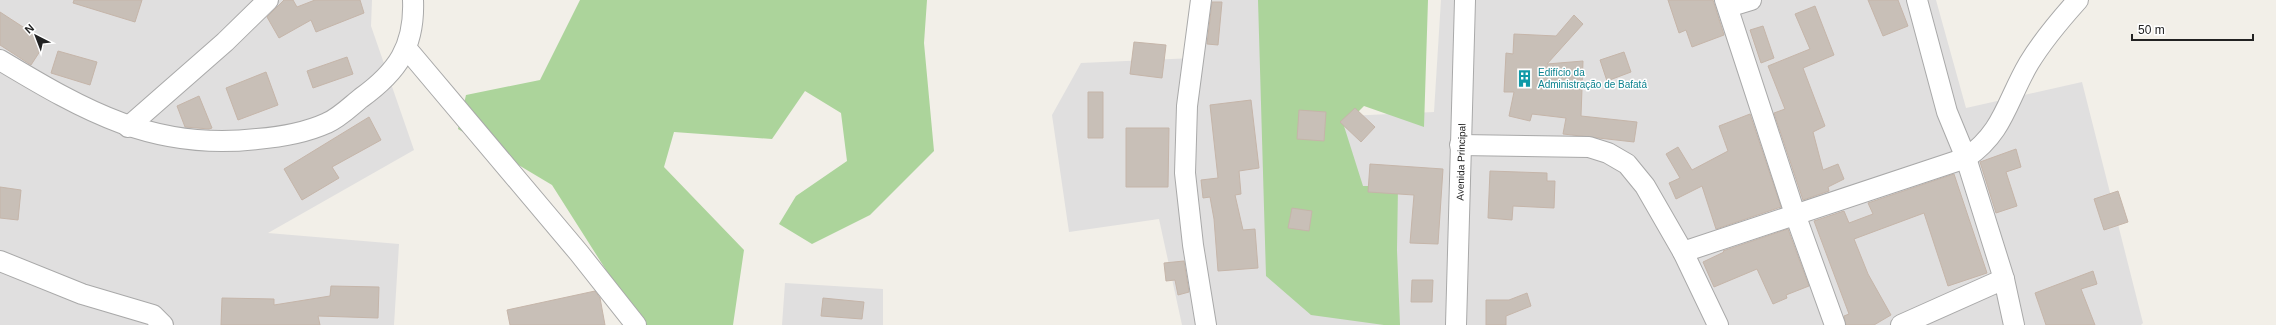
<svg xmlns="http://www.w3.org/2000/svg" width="2276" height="325" font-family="Arial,sans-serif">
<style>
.residential{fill:#e0dfdf}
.forest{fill:#acd49b}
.building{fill:#c8bfb7;stroke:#c5b5a9}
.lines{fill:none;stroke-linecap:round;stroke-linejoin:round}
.minor-casing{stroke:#a9a9a9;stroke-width:22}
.minor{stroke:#fff;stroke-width:20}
.labels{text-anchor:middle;stroke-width:3;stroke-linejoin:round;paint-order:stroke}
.culture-label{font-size:10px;fill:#0d838f;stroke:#fff;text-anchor:start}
.street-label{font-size:10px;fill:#222;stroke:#fff}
</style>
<rect width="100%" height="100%" fill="#f2efe8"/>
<path class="residential" d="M0,0H372L371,26L414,150L268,233L399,244L394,325H0Z
M1199,0H1290L1325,117L1434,112L1441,0H1936L1966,108L2082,82L2143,323L2141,325H1182L1159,219L1069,232L1052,115L1081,63L1194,58Z
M785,283L883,289V325H782Z"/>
<path class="forest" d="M580,0H927L924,43L934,151L870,215L812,244L779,224L796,196L847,161L841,113L805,91L772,139L674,132L664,167L744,250L733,325H641L552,185L458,129L466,95L540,80Z
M1258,0H1428L1424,127L1364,106L1344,126L1363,186H1398L1397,250L1400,325H1384L1311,315L1266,276Z"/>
<path class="building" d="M74,0H142L135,22L73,3Z
M284,0H293L297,7L315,0H360L364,13L316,32L311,20L279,38L267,17Z
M1668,0H1713L1724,35L1692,47L1686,30L1679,33Z
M1868,0H1898L1908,26L1883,36Z
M1212,2H1222L1218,45L1207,44Z
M1815,6L1834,55L1803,68L1825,126L1813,132L1823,170L1838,164L1844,179L1828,187L1829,191L1803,200L1774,113L1785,109L1768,66L1810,49L1795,14Z
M0,12L46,42L31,65L0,45Z
M1574,15L1583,24L1547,64L1583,61L1581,116L1637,122L1634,142L1563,134L1566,118L1532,114L1530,121L1509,116L1514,92H1504L1506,53L1513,54L1514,34L1556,36Z
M1763,26L1774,58L1761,63L1750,30Z
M1134,42L1166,45L1162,78L1130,74Z
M58,51L97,62L90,85L51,73Z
M1624,52L1631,72L1607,81L1600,60Z
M347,57L353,74L313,88L307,71Z
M266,72L278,105L238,120L226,88Z
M1088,92H1103V138H1088Z
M199,96L212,128L209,129L185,127L177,106Z
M1251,100L1259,168L1239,171L1241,194L1235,195L1243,230L1255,229L1258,268L1218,271L1214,219L1210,197L1203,198L1201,180L1218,178L1210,105Z
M1355,108L1375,127L1361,142L1340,122Z
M1299,110L1326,112L1324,141L1297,139Z
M1750,114L1781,207L1716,229L1702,186L1676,199L1669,183L1680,178L1666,154L1678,147L1692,170L1728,151L1719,126Z
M369,117L381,140L332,167L339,178L302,200L284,169Z
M1126,128H1169L1168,187H1126Z
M2016,149L2021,167L2006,172L2017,206L1996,213L1980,162Z
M1370,164L1443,169L1438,244L1410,243L1414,195L1368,192Z
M1490,171L1547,173V181H1555L1554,208L1513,206L1512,220L1488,218Z
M1954,174L1987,273L1948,286L1924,213L1854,239L1868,274L1891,315L1874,325H1846L1844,316L1849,314L1814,221L1844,211L1849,223L1873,214L1868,203Z
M0,187L21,190L18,220L0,218Z
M2118,191L2128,222L2104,230L2094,199Z
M1292,208L1312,211L1309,231L1288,228Z
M1788,229L1809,286L1786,295L1787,298L1773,304L1757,269L1714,287L1703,262L1724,252L1723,251Z
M1184,261L1189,292L1178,295L1175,280L1166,281L1164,263Z
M2093,271L2097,284L2081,289L2095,325H2046L2035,293Z
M1412,280H1433L1432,302H1411Z
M331,286L379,287L378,318L318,316L320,325H221L222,298L274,299V305L330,296Z
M595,291L600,298L605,325H510L507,310Z
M1527,293L1531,306L1506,316V325H1486V300H1509Z
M823,298L864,302L862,319L821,316Z"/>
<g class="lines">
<defs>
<g id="minor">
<path d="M1201,0L1187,106L1185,173L1193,245L1206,325"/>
<path d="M1725,0L1795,214L1835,325"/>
<path d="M1917,0L1947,112L1966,158L2004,279L2014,325"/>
<path d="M1728,7L1751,0"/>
<path d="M407,49L579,253L636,325"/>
<path d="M0,60C85,111 154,151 257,139C281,137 305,133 327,123C339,118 351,106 361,98C397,72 415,47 413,0"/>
<path d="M128,127L225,42L268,0"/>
<path d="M1460,145L1589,147L1608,153L1627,164L1645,186L1683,252L1718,325"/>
<path d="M1683,252L1966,158C2004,132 2007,100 2029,63C2043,40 2060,20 2078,0"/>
<path d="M0,261L82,294L153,315L163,325"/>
<path id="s1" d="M1456,325L1465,0"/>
<path d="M1901,325L2004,279"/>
</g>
</defs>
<use href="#minor" class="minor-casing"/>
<use href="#minor" class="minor"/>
</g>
<defs>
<symbol id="building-bare" viewBox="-9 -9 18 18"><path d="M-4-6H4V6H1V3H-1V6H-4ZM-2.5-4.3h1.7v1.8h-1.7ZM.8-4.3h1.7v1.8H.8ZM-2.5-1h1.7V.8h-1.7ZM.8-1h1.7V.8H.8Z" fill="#0f9aa8" stroke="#fff" stroke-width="2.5" paint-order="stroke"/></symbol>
</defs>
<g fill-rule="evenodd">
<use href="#building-bare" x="1512" y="66" width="25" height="25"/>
</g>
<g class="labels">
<g class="culture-label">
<text x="1538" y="76">Edifício da<tspan x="1538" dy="12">Administração de Bafatá</tspan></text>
</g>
<g class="street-label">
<text dy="4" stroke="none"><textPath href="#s1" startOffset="163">Avenida Principal</textPath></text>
</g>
</g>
<g transform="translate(36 36) rotate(318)" stroke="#ffffff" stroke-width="3" paint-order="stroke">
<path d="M0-3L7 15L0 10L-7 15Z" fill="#222222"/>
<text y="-6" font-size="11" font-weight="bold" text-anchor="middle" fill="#222222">N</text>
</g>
<path d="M2132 34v6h121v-6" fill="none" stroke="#222222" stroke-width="2"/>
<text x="2138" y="34" font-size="12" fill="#222222" stroke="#ffffff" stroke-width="3" paint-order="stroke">50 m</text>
</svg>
